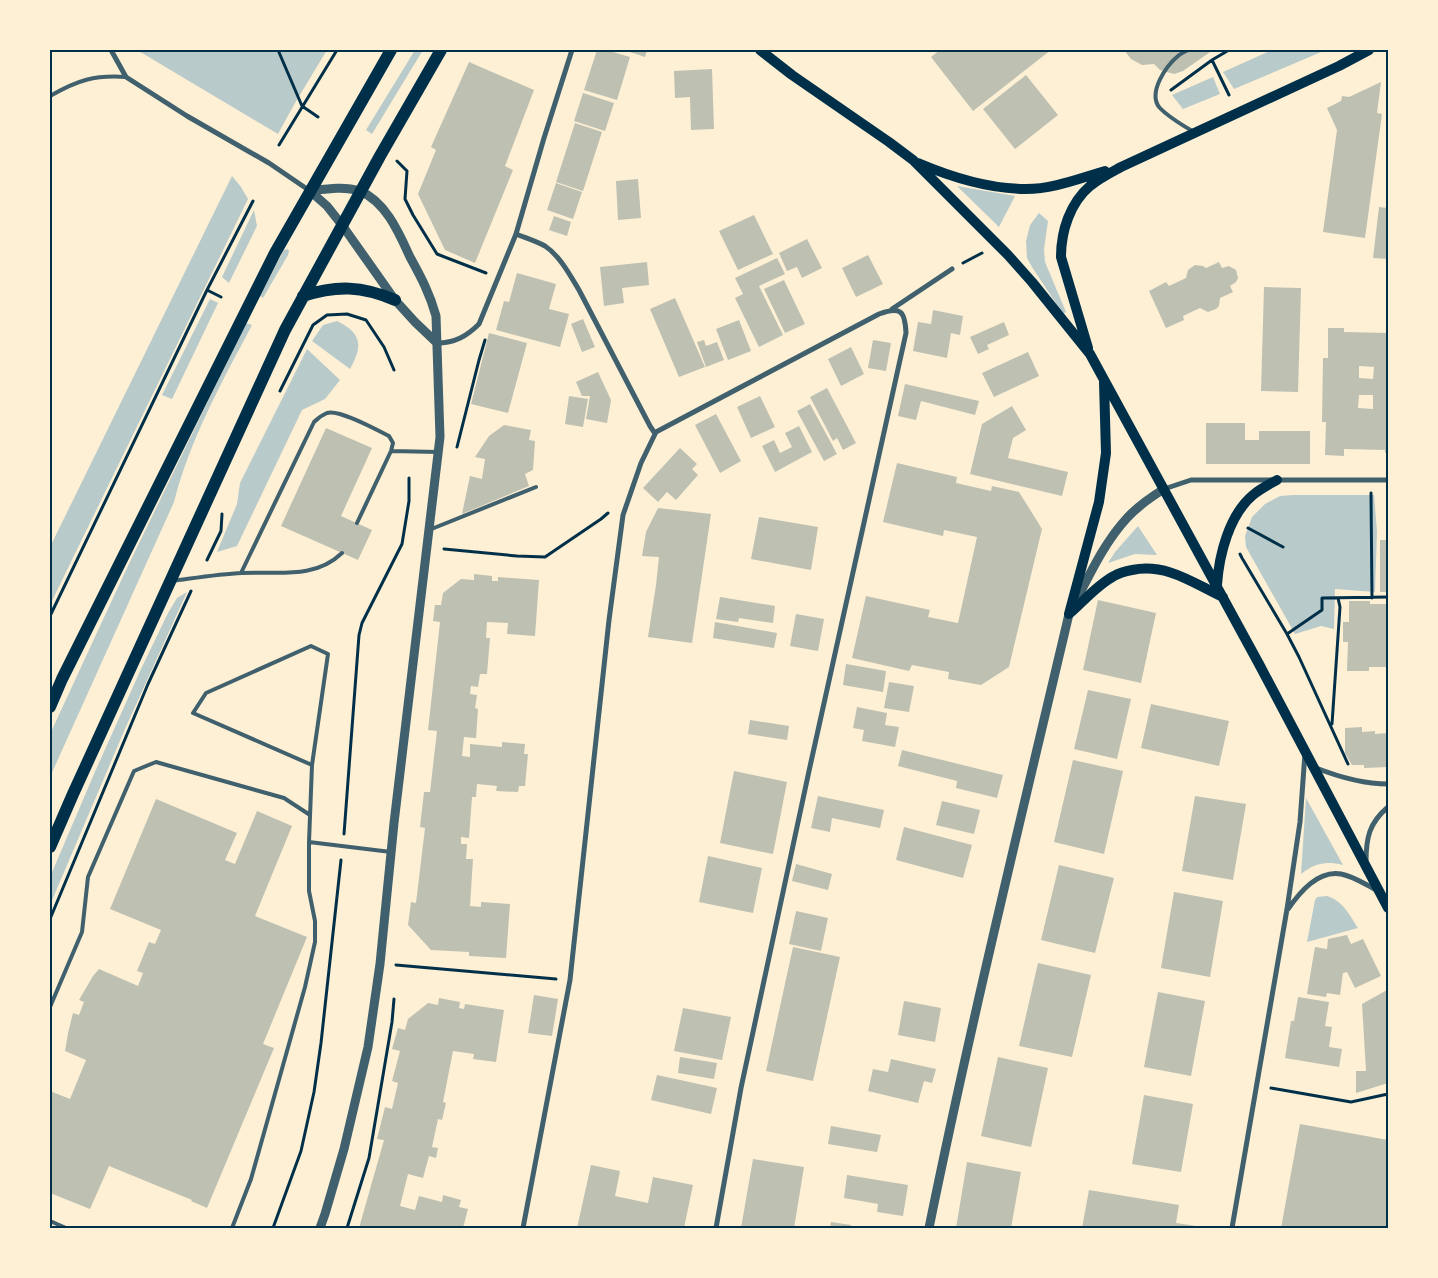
<svg xmlns="http://www.w3.org/2000/svg" width="1438" height="1278" font-family="Lato,sans-serif">
<style>
.green{fill:#b9caca}
.building{fill:#bec0b2;fill-rule:evenodd}
.lines{fill:none;stroke-linecap:round;stroke-linejoin:round}
.path{stroke:#003049;stroke-width:3}
.service{stroke:#3f606c;stroke-width:4}
.minor{stroke:#3f606c;stroke-width:5}
.tertiary{stroke:#3f606c;stroke-width:9}
.secondary{stroke:#003049;stroke-width:10}
.primary{stroke:#003049;stroke-width:12}
.neatline{fill:none;stroke:#003049;stroke-width:2}
</style>
<rect width="100%" height="100%" fill="#fdf0d5"/>
<path class="green" d="M137,50H327L295,103L278,134Z
M415,50H423L372,134L366,130Z
M1272,50H1326L1234,89L1223,72Z
M1213,77L1220,94L1183,109L1172,95Z
M232,176L241,187L248,199L50,605V547Z
M957,186L1015,196L999,227Z
M254,210L257,226L229,283L222,277Z
M1039,213L1048,221L1044,249L1045,262L1066,312L1063,314L1032,267L1027,258L1026,241L1030,225Z
M288,249L289,251L288,255L263,298L260,296L284,250Z
M210,299L218,303L172,399L162,395Z
M337,321C362,333 363,346 350,369L312,341L323,325Z
M246,323L252,325C222,382 190,439 174,502L50,777V734L126,570Z
M307,349L340,380L325,399L302,410L237,546L217,552L237,504L240,483Z
M1293,495H1374L1377,531L1375,592L1335,589L1334,629L1321,626L1295,634L1246,547L1245,536L1252,517L1265,504L1280,496Z
M1138,526L1157,555L1135,554L1108,563L1115,552Z
M187,592L125,729L50,905V877L94,774L141,669L168,613L177,598Z
M1306,798L1343,865C1325,861 1316,863 1301,874Z
M1327,896C1343,901 1349,914 1358,928L1307,942L1315,900L1317,897Z"/>
<path class="building" d="M597,50H606L630,57L617,100L584,90Z
M624,50H647L645,57Z
M940,50H1051L973,111L931,57Z
M1124,50H1213L1183,71L1174,74L1160,70L1154,64L1142,65L1131,59Z
M469,62L534,90L505,166L513,170L475,263L445,250L418,194L436,150L431,147Z
M712,69L714,129L691,130L690,97L675,98L674,71Z
M1026,75L1058,115L1015,149L983,109Z
M1381,82L1377,113L1382,114L1365,238L1323,232L1337,130L1327,108L1341,101L1342,96L1349,97Z
M583,93L614,103L605,131L574,121Z
M575,123L602,132L583,191L556,182Z
M638,179L641,218L618,220L616,181Z
M556,183L582,192L573,219L547,210Z
M1379,207L1388,208V259L1373,258Z
M754,215L773,254L738,270L719,231Z
M554,216L571,222L567,236L549,230Z
M807,239L822,268L802,278L797,267L787,271L779,253Z
M868,255L883,284L856,297L842,268Z
M777,258L785,274L759,286L783,335L759,347L735,298L743,294L735,278Z
M647,262L649,285L622,288L624,303L604,306L600,267Z
M1219,262L1222,268L1229,266L1236,270L1238,278L1236,282L1230,286L1233,292L1220,298L1219,306L1216,309L1208,312L1200,308L1183,316L1184,320L1166,328L1149,291L1166,282L1169,286L1186,278L1188,270L1195,265L1203,266L1206,268Z
M517,273L556,284L549,309L569,314L560,347L496,330L504,301L509,302Z
M784,280L805,324L785,333L764,289Z
M1264,287L1301,288L1298,392L1261,391Z
M675,298L705,367L679,377L650,309Z
M933,310L963,316L960,335L951,333L947,358L913,351L918,322L931,324Z
M583,319L595,347L582,352L571,324Z
M739,320L751,351L728,360L716,329Z
M1004,322L1009,335L987,345L989,349L978,354L970,337Z
M1328,328H1344V332L1388,333V453H1385V450L1344,449V456L1325,455L1326,422H1322L1323,358H1328ZM1359,366L1374,367L1373,379L1359,378ZM1359,395H1373V409L1358,408Z
M489,333L527,343L508,413L471,404Z
M704,340L706,346L717,342L724,360L706,367L697,342Z
M873,340L891,343L886,371L868,368Z
M851,347L864,374L841,386L828,359Z
M1028,352L1039,376L994,397L982,373Z
M598,372L611,400L607,423L586,419L590,396H582L576,382Z
M905,384L979,401L975,415L921,401L916,420L898,416Z
M827,388L856,443L843,450L837,438L833,441L810,397Z
M569,396L588,399L583,427L565,424Z
M760,396L775,427L751,438L737,407Z
M810,404L837,454L824,461L797,411Z
M1012,406L1026,430L1013,438L1008,458L1068,472L1062,496L970,474L982,424Z
M716,414L741,461L720,473L695,425Z
M1206,423H1245V440H1259V431H1310V464H1206Z
M504,425L531,430L529,440L535,441L533,470L525,474L529,486L462,514L470,476L482,479L485,459L475,457L489,436Z
M799,426L812,452L775,472L762,446L774,440L780,453L792,447L785,433Z
M326,428L372,448L341,516L372,530L358,560L281,526Z
M680,448L697,464L692,469L698,475L676,500L667,492L658,502L643,488Z
M897,463L957,477L956,483L991,491L992,486L1019,492L1042,529L1009,667L981,685L948,679L949,672L912,665L909,671L852,658L866,596L930,610L928,617L958,623L977,537L944,530L943,536L883,522Z
M658,508L711,514L692,643L648,637L656,585L659,557L642,556L646,532Z
M759,517L818,527L811,570L751,559Z
M1380,540H1388V592H1380Z
M474,574L492,576V581H498V577L539,580L535,636L507,634L508,623L487,622L486,638H490L487,674H480L478,687L471,686L470,694L477,695L475,708L478,709L476,738L464,737L462,756L470,757V744L502,747V742L525,744L524,754H528L525,786H519L518,792L496,791L497,786L477,784L476,797H472L469,838L461,837V844H467L466,859H473L470,906L481,907V902L510,904L506,958L469,956V952L431,950L408,925L411,902L416,903L425,828L420,827L424,792H430L437,731L428,730L440,622L433,621L435,605H441L443,593L461,579L474,580Z
M720,597L775,606L773,623L739,618L738,622L716,619Z
M1098,600L1156,613L1141,683L1083,670Z
M1349,601H1370V604H1388V667H1369V671H1347L1348,642H1343V622H1349Z
M796,614L824,619L818,651L790,646Z
M715,622L777,633L774,648L713,638Z
M846,664L886,671L883,692L843,685Z
M889,682L914,686L909,712L884,708Z
M1088,690L1131,699L1117,759L1074,749Z
M1151,704L1229,721L1219,766L1141,748Z
M857,707L887,713L885,725L899,727L895,747L862,741L864,730L853,728Z
M750,720L789,726L787,740L748,734Z
M1362,727V732L1375,731V734L1388,733V767L1364,768V765H1352L1345,753V728Z
M902,750L1003,775L997,798L956,788L957,781L898,766Z
M1073,760L1123,771L1104,854L1054,842Z
M734,771L787,782L773,854L720,843Z
M818,796L884,810L880,828L832,818L830,832L811,828Z
M1195,796L1246,804L1233,880L1182,871Z
M156,799L237,833L225,860L235,864L257,811L292,826L255,916L307,937L263,1044L274,1048L207,1208L191,1201L192,1200L109,1166L90,1209L50,1193V1091L70,1099L86,1060L65,1051L68,1033L73,1013L79,1015L84,1002L79,1000L93,976L99,969L138,986L143,973L137,971L149,942L155,944L161,930L110,909Z
M942,801L980,810L974,834L936,825Z
M904,827L972,845L963,878L896,860Z
M708,856L762,868L753,913L699,902Z
M796,864L832,874L828,890L792,881Z
M1059,865L1114,878L1095,953L1041,940Z
M1174,892L1223,901L1210,977L1161,968Z
M796,911L828,918L821,951L789,944Z
M1347,935L1351,944L1363,939L1381,976L1355,988L1347,972L1343,973L1340,995L1327,993L1326,997L1307,994L1315,947L1327,949L1328,939Z
M793,947L840,957L813,1081L766,1071Z
M1038,963L1091,975L1072,1057L1019,1046Z
M1387,990L1388,993V1083L1356,1093V1071H1366L1362,1004Z
M1158,992L1205,1001L1191,1076L1144,1067Z
M534,995L558,999L552,1036L528,1033Z
M1298,997L1329,1002L1325,1026L1332,1027L1329,1047L1342,1049L1339,1067L1285,1058L1291,1021H1294Z
M439,998L460,1002L459,1008L464,1009L465,1004L504,1010L496,1062L473,1059L474,1054L453,1051L443,1102L446,1103L442,1120L438,1119L432,1147L438,1148L436,1158L429,1156L423,1178L408,1174L400,1206L415,1210L419,1196L442,1202L443,1195L461,1200L459,1207L468,1209L463,1228H359L384,1140L377,1139L385,1107L392,1109L398,1083L392,1081L400,1051L392,1049L398,1028L405,1030L408,1019L428,1003L438,1005Z
M904,1001L941,1008L935,1042L898,1035Z
M683,1008L731,1017L722,1060L674,1051Z
M680,1057L717,1063L714,1079L678,1073Z
M998,1057L1048,1068L1031,1147L981,1136Z
M891,1059L936,1069L932,1083L924,1081L918,1103L868,1091L873,1069L888,1072Z
M657,1075L717,1088L711,1114L651,1100Z
M1144,1095L1193,1104L1181,1172L1132,1164Z
M1300,1124L1388,1140V1228H1281Z
M831,1126L881,1135L877,1152L828,1144Z
M753,1159L804,1167L794,1228H741Z
M967,1162L1021,1172L1011,1228H956Z
M591,1165L620,1171L615,1196L648,1203L653,1177L693,1185L684,1228H577Z
M847,1175L908,1185L903,1216L877,1212L878,1204L844,1198Z
M1089,1190L1179,1205L1176,1223L1196,1226V1228H1082Z
M831,1222L851,1225L850,1228H830Z"/>
<g class="lines">
<path class="path" d="M278,50L302,106L318,117
M1171,90L1212,60
M1229,95L1212,60L1229,50
M279,145L337,50
M397,161L407,171L405,199L413,215L437,254L486,273
M963,263L982,253
M207,290L221,297
M280,391L313,325L327,315L347,314L366,320L384,347L394,370
M457,447L479,360L485,340
M1371,493L1372,598
M1248,528L1283,547
M444,549L517,556L545,557L601,519L608,513
M1240,554L1242,558L1287,634L1299,657L1348,764
M207,560L221,531L222,514
M50,616L207,290L253,201
M1287,634L1322,610V598L1388,597
M1332,724L1340,607L1338,598
M344,834L359,635L362,623L402,544L409,501V478
M50,919L148,684L191,591
M396,965L556,979
M1271,1088L1351,1102L1388,1094
M273,1228L301,1151L314,1092L321,1043L341,860
M347,1228L369,1158L392,1022L394,999"/>
<path class="service" d="M1188,50C1184,52 1180,54 1178,56C1166,66 1148,92 1159,107C1168,117 1182,125 1194,132
M50,96C78,80 94,75 126,77
M391,451L438,452
M429,530L536,487
M241,573L314,422C318,418 322,415 327,413C339,409 377,430 389,436L393,443L391,451L357,523
M172,581C195,578 219,574 242,573C277,571 314,580 342,553
M309,842L312,765L328,654L311,646L206,693L193,713L312,765
M50,1007L82,932L88,877L134,771L156,762L284,798L310,815
M50,1221L66,1228
M232,1228L251,1179L305,987L315,942V921L309,891V842L391,852"/>
<path class="minor" d="M111,50L126,77L187,116L269,163L310,191
M516,234C526,238 536,241 545,246C560,256 570,275 579,290L650,426L654,432H656
M892,309L952,269
M437,343C455,343 467,336 479,324L516,234L544,138L572,50
M656,432L879,314C901,306 905,311 906,333L809,771L741,1088L716,1228
M1164,489L1191,480H1388
M1316,768C1339,777 1363,784 1388,784
M1366,862C1366,838 1369,823 1388,807
M1288,909C1300,892 1318,870 1341,874C1353,876 1366,885 1377,890
M523,1228L570,980L609,620L623,515L641,463L656,432
M1232,1228L1287,909L1300,822L1305,753"/>
<path class="tertiary" d="M310,191C326,189 344,186 360,191C386,202 399,233 410,257C421,277 430,294 436,316L440,437L394,823L380,964L368,1047L344,1149L325,1214L320,1228
M310,191L327,206L342,225L395,300L415,322L437,343
M929,1228C971,1022 1021,818 1069,614C1087,581 1102,545 1127,518C1138,506 1151,497 1164,489"/>
<path class="secondary" d="M760,50L792,75L889,142L913,160L1008,255L1032,282L1090,354L1259,664L1388,908
M918,163C951,177 990,189 1026,189C1053,189 1080,178 1105,171
M1088,348L1061,257C1061,231 1070,203 1090,186C1100,178 1110,173 1121,167L1339,66L1369,50
M1217,585C1219,555 1229,515 1253,495C1260,489 1268,485 1277,480
M1070,613C1084,601 1097,585 1114,576C1119,573 1126,571 1132,570C1167,563 1193,583 1223,597
M1069,614L1099,502L1106,453L1104,382"/>
<path class="primary" d="M303,296C337,285 362,286 395,300
M50,707L62,679L275,253L391,50
M50,847L73,794L285,330L380,156L441,50"/>
</g>
<rect width="1438" height="1278" fill="none" stroke="#fdf0d5" stroke-width="102"/>
<rect x="51" y="51" width="1336" height="1176" class="neatline"/>
</svg>
